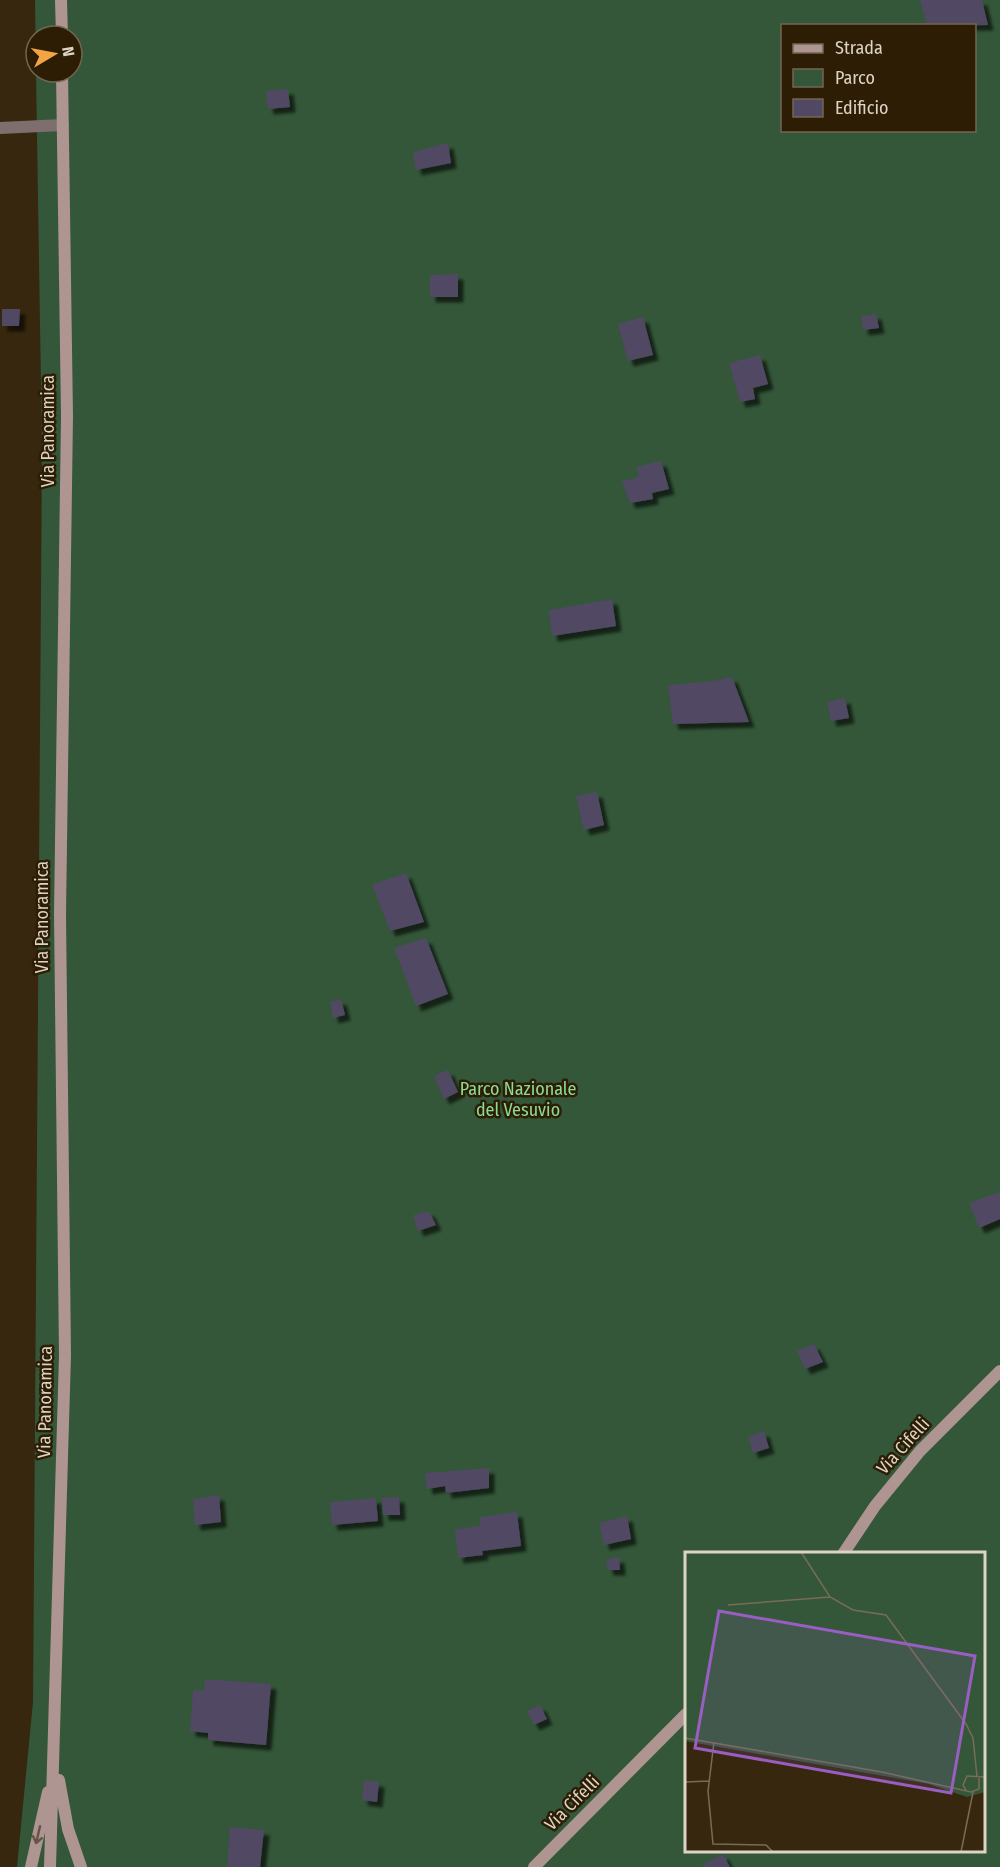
<svg xmlns="http://www.w3.org/2000/svg" width="1000" height="1867" font-family="'Fira Sans Condensed',sans-serif">
<style>
.green{fill:#335738;fill-rule:evenodd}
.building{fill:#514863;filter:url(#shadow)}
.lines{fill:none;stroke-linecap:round;stroke-linejoin:round}
.street{stroke:#7e6e6d;stroke-width:12}
.secondary{stroke:#ae9592;stroke-width:12}
.oneway{stroke:#665344}
.labels{text-anchor:middle;stroke-width:5;stroke-linejoin:round;paint-order:stroke}
.street-label{font-size:18px;fill:#ded4c5;stroke:#2c1d04}
.park-label{font-size:18px;fill:#8adb95;stroke:#2c1d04}
.inset-road{fill:none;stroke:#796c57;stroke-width:1.5}
.view{fill:#995ec1;fill-opacity:0.15;stroke:#995ec1;stroke-width:3}
.inset-edge{fill:none;stroke:#ded4c5;stroke-width:3}
</style>
<defs>
<filter id="shadow"><feDropShadow dx="5.5" dy="5.5" stdDeviation="1.5" flood-color="#0009"/></filter>
</defs>
<rect width="100%" height="100%" fill="#36270e"/>
<path class="green" d="M35,0H1000V1867H17L33,1702L42,450L36,72H72V36H36V71ZM782,26H974V130H782ZM686,1554H984V1850H686Z"/>
<path class="building" d="M920,0H982L988,25L927,26Z
M288,89L290,107L268,109L266,91Z
M448,143L451,163L416,170L413,152Z
M458,274V297H430V275Z
M2,309H20L19,326H2Z
M876,314L879,328L863,330L861,316Z
M643,317L653,355L628,361L618,324Z
M760,355L768,384L753,388L755,399L740,402L729,363Z
M661,461L669,489L652,493L653,499L630,503L622,481L639,477L636,467Z
M612,599L616,626L552,636L549,610Z
M732,677L749,722L673,724L668,685L713,681Z
M845,698L849,718L831,721L827,702Z
M597,792L604,825L584,830L576,796Z
M406,873L424,922L390,931L372,885Z
M426,938L448,994L416,1006L394,948Z
M341,999L345,1015L333,1018L330,1002Z
M448,1070L458,1092L444,1099L434,1076Z
M1000,1192V1219L979,1228L969,1203Z
M429,1211L436,1225L418,1231L413,1215Z
M814,1344L823,1362L805,1369L797,1351Z
M764,1431L769,1448L753,1453L748,1437Z
M489,1468V1488L446,1493L445,1486L427,1489L425,1473Z
M219,1495L221,1522L195,1525L193,1499Z
M399,1497L400,1515H383L382,1498Z
M376,1498L378,1521L332,1525L330,1502Z
M517,1512L521,1546L482,1551L483,1555L458,1558L455,1529L480,1526V1517Z
M627,1516L631,1539L604,1545L599,1523Z
M619,1557L620,1570H608L606,1560Z
M205,1679L271,1684L266,1745L208,1740V1733L190,1731L193,1690L204,1691Z
M540,1705L547,1719L534,1725L527,1711Z
M364,1780L379,1782L377,1802L362,1800Z
M230,1827L264,1830L260,1867H227Z
M723,1854L730,1867H704L702,1865Z"/>
<g class="lines">
<path class="street" d="M0,128L63,125"/>
<path class="secondary" d="M61,0L62,36
M843,1554L875,1506L920,1451L1000,1371
M59,1780L68,1829L81,1867
M31,1867L48,1792
M50,1867L65,1355L60,914L67,416L62,72
M534,1867L686,1714"/>
</g>
<defs><path id="oneway-shaft" d="M-6 0H5M1.5-3L5.5 0L1.5 3" fill="none" stroke-width="1.6" stroke-linecap="round" stroke-linejoin="round" transform="scale(1.5)"/></defs>
<use class="oneway" href="#oneway-shaft" transform="translate(38 1835) rotate(103)"/>
<g class="labels">
<g class="street-label">
<text transform="translate(48 431) rotate(-90)" y="6">Via Panoramica</text>
<text transform="translate(42 917) rotate(-90)" y="6">Via Panoramica</text>
<text transform="translate(45 1402) rotate(-89)" y="6">Via Panoramica</text>
<text transform="translate(903 1446) rotate(-48)" y="6">Via Cifelli</text>
<text transform="translate(572 1803) rotate(-45)" y="6">Via Cifelli</text>
</g>
<g class="park-label">
<text x="518" y="1095">Parco Nazionale<tspan x="518" dy="21">del Vesuvio</tspan></text>
</g>
</g>
<g transform="translate(685 1552)">
<rect width="300" height="300" fill="#36270e"/>
<path d="M0,0H300V240L282,245L244,232L0,189Z" fill="#335738"/>
<path class="inset-road" d="M116,0L145,45L168,58L201,63L281,172L288,186L292,224M43,53L145,45M0,186L197,220L286,240L294,237V226M29,190L23,239L28,292L81,293L88,300M0,230L24,229M281,238L278,233L282,224L300,225M276,300L288,240"/>
<path class="view" d="M34,59L290,104L266,241L10,196Z"/>
<rect width="300" height="300" class="inset-edge"/>
</g>
<rect x="781" y="24" width="195" height="108" fill="#2c1d04" stroke="#736651" stroke-width="1.5"/>
<rect x="793" y="44" width="30" height="9" fill="#ae9592" stroke="#736651" stroke-width="1.5"/>
<text x="835" y="54" font-size="18" fill="#ded4c5">Strada</text>
<rect x="793" y="69" width="30" height="18" fill="#335738" stroke="#736651" stroke-width="1.5"/>
<text x="835" y="84" font-size="18" fill="#ded4c5">Parco</text>
<rect x="793" y="99" width="30" height="18" fill="#514863" stroke="#736651" stroke-width="1.5"/>
<text x="835" y="114" font-size="18" fill="#ded4c5">Edificio</text>
<g transform="translate(54 54) rotate(80)"><circle r="28" fill="#2c1d04" stroke="#736651" stroke-width="1.5"/>
<path d="M0-4.5L10 22L0 15L-10 22Z" fill="#f4a345"/>
<text y="-9" font-size="16" font-weight="bold" text-anchor="middle" fill="#ded4c5">N</text>
</g>
</svg>
